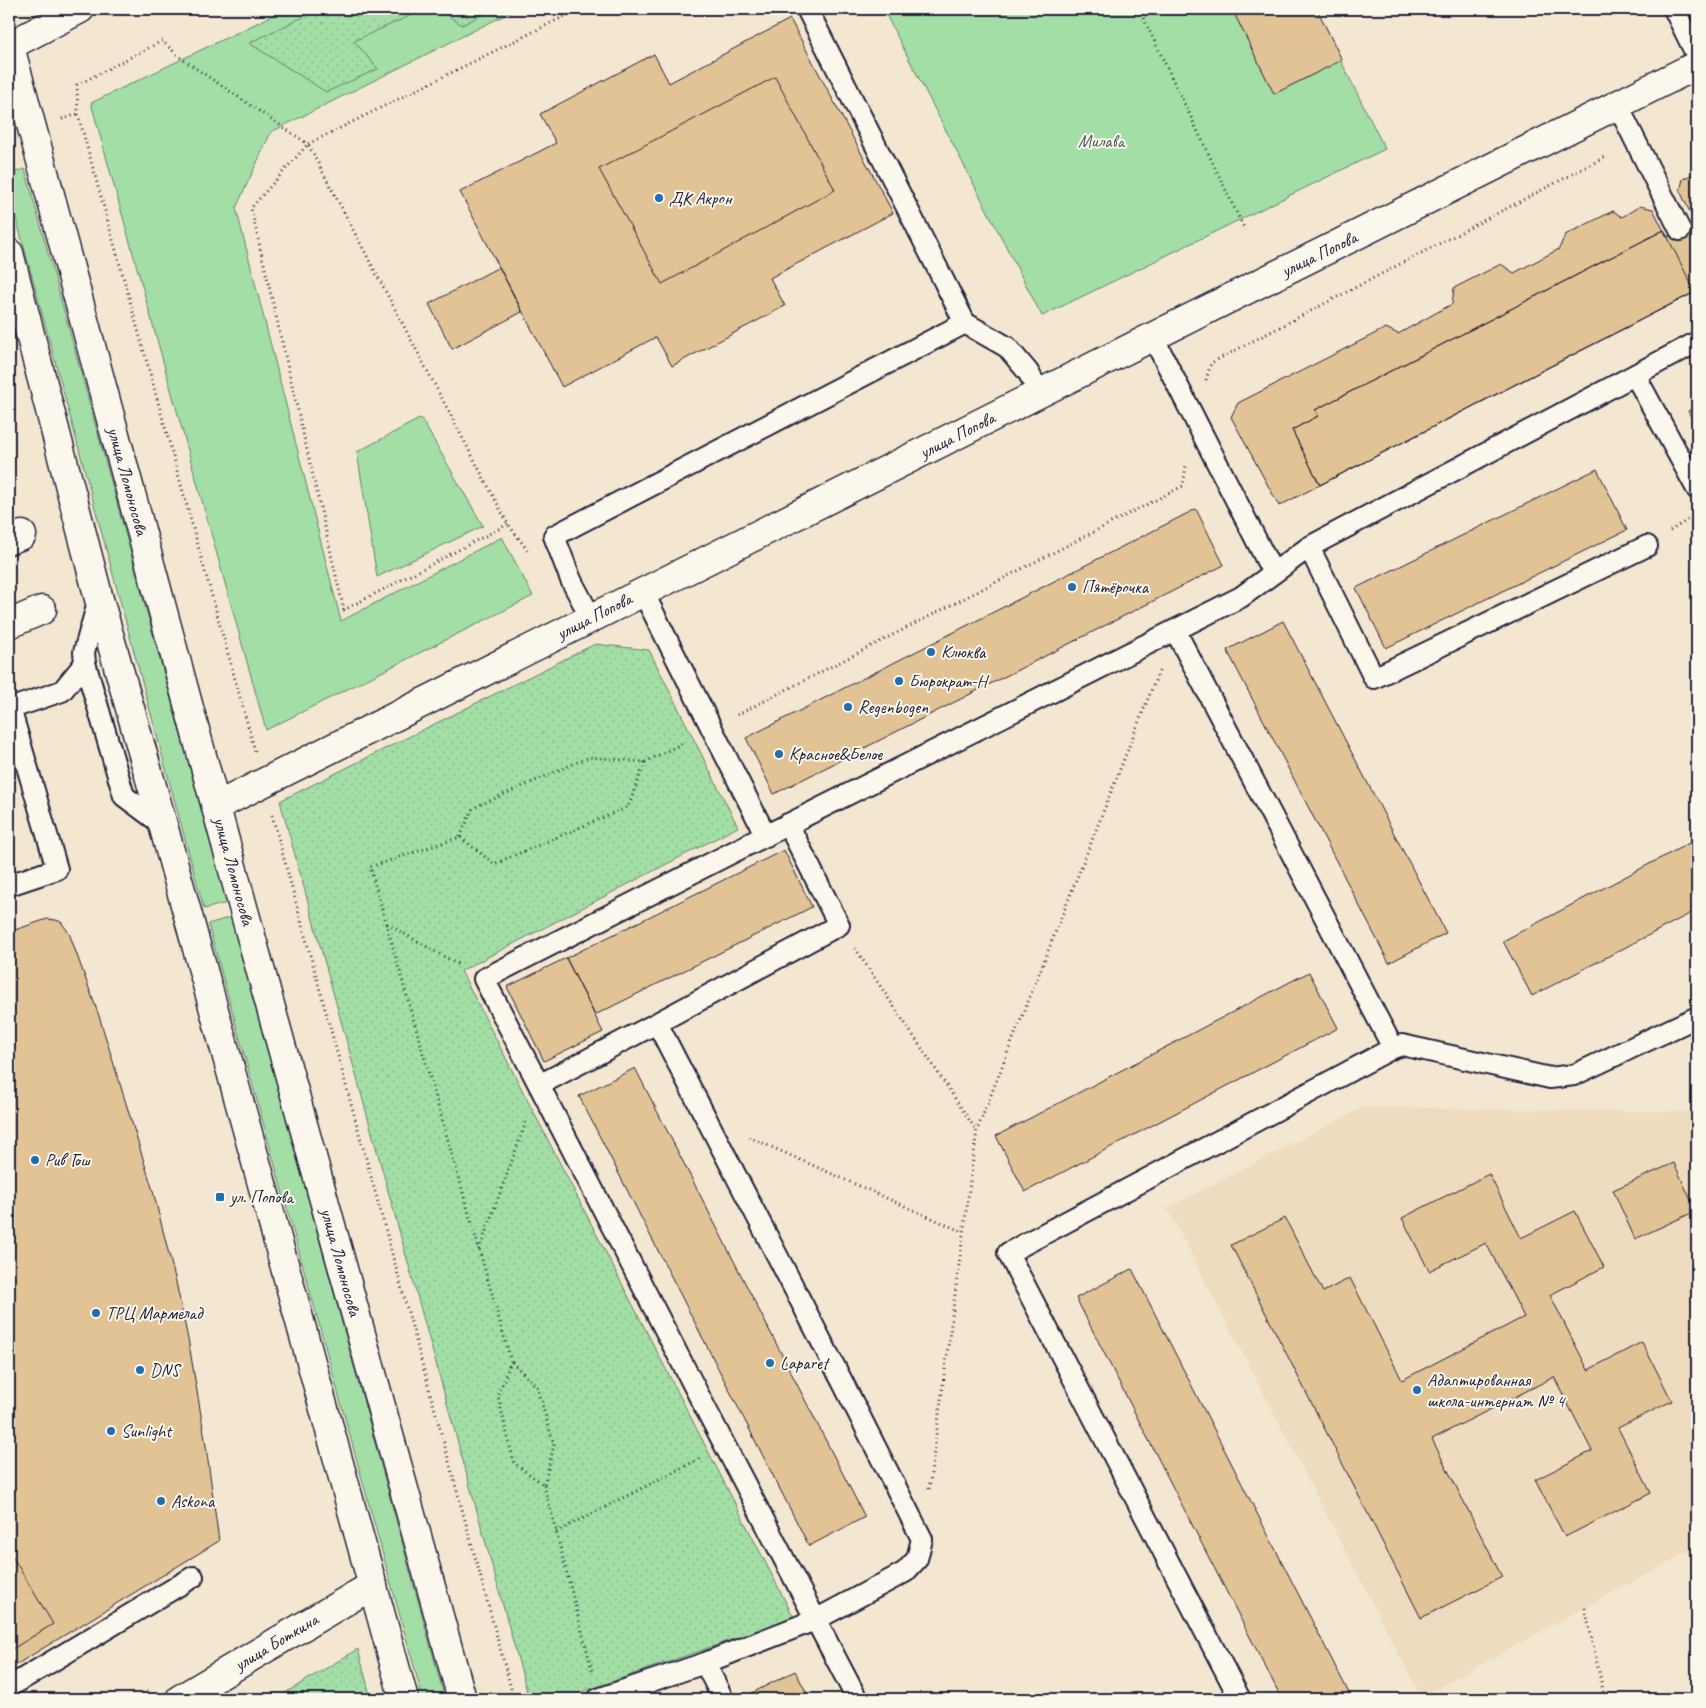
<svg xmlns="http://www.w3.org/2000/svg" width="1706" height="1708" font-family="Caveat,sans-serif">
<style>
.built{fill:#efdcc0}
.green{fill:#a2dea5;stroke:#628070}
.park{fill:url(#park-dots);stroke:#628070}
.building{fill:#e2c395;stroke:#22223b}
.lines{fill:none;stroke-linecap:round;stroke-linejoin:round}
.service-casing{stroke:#22223b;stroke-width:24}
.pedestrian-casing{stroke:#22223b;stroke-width:31}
.minor-casing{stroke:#22223b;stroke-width:31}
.tertiary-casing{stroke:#22223b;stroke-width:31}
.secondary-casing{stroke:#22223b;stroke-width:31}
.path{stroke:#22223b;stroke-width:3;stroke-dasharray:1 4;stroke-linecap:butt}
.service{stroke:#fbf7ec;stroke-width:20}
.pedestrian{stroke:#fbf7ec;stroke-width:28}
.minor{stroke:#fbf7ec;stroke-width:28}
.tertiary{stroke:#fbf7ec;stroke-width:28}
.secondary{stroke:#fbf7ec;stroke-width:28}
.poi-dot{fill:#1f6fb2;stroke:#fbf7ec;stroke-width:2}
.labels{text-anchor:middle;stroke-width:4;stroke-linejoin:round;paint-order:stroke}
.park-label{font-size:18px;fill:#485a5b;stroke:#fbf7ec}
.poi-label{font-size:18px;fill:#22223b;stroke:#fbf7ec;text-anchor:start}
.street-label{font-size:18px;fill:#22223b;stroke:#fbf7ec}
</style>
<defs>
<pattern id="park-dots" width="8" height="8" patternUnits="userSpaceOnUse" patternTransform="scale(1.25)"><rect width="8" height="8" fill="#a2dea5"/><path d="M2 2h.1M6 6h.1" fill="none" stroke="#8bbe8f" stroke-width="1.8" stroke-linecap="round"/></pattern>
</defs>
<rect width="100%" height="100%" fill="#f4e7d2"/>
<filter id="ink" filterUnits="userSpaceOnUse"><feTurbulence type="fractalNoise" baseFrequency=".02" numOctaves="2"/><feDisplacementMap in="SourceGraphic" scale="10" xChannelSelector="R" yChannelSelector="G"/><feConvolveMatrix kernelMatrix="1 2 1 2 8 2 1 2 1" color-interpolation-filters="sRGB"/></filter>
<g filter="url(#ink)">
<path class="built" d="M1364,1107L1697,1112V1547L1421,1697L1167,1208Z"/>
<path class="green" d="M286,9H517L271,132L236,208L341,621L502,537L533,596L266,730L91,103Z
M883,9H1315L1385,149L1042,316Z
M25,169L227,903L204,909L9,192V174Z
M421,418L483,526L377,577L357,452Z
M231,917L445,1699H423L208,924Z"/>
<path class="park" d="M320,9H425L354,41L378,69L326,92L249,43Z
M438,9H493L462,25Z
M595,644L649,650L738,827L461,971L794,1618L562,1699H529L280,801Z
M358,1649L371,1699H275Z"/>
<path class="building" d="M1232,9H1317L1342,60L1274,94Z
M790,19L893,213L770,278L785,306L672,366L656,337L562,387L460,192L556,143L540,114L654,54L669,83Z
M775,77L835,190L662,284L599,169Z
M1697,172V291L1279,506L1231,417L1238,403L1386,328L1398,334L1452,304L1454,288L1501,264L1514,273L1559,249L1565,235L1613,211L1622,217L1640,206L1653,209L1667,237L1695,223L1680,191L1683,179Z
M1697,214V291L1320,485L1292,430L1318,416L1315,410L1664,230L1667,237L1695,223L1692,216Z
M1664,230L1695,292L1320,485L1292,430L1318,416L1315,410Z
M499,267L522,312L452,349L429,304Z
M1697,406V429L1688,411Z
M1597,469L1627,530L1386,648L1356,588Z
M1196,509L1224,565L774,794L746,738Z
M1283,621L1446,933L1389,963L1227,650Z
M1697,839V910L1532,996L1503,941Z
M784,850L812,907L595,1015L566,958Z
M47,919L56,920L61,922L69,933L99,1016L153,1191L176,1282L189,1344L205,1439L219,1541L9,1669V932Z
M566,958L603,1032L544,1061L507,987Z
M1309,972L1338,1028L1025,1192L996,1136Z
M635,1068L865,1517L809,1546L579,1096Z
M1674,1163L1696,1211L1635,1239L1613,1190Z
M1489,1174L1521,1238L1575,1211L1604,1267L1550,1295L1588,1370L1642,1342L1672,1401L1618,1428L1651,1493L1565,1537L1535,1480L1592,1451L1554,1377L1432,1439L1502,1577L1421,1618L1231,1245L1285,1218L1323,1292L1350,1278L1402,1380L1524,1317L1486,1243L1429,1271L1402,1218Z
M1132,1269L1352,1699H1282L1205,1550L1076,1298Z
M9,1551L53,1624L9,1651Z
M795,1671L810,1699H740Z"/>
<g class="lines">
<defs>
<path id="service" d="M807,9L965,323
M1674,9L1697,56
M1618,106L1680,230
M1153,337L1273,573
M1635,375L1697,489
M1309,547L1374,678L1647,546
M643,592L766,836
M99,599L84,652L85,663L124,796L163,825
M591,618L571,580L554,536L965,323L1007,347L1028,372L1040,393
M1175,630L1393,1048L1402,1045L1550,1078L1574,1075L1697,1017
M9,709L62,691L85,663
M9,885L57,869L10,708
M657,1023L839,925L788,824
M539,1085L484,979L749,844L1241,597L1309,547L1697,342
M705,1663L723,1699
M9,1687L193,1577
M598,1699L705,1663L815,1620L905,1572L917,1559L922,1539L842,1381L657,1023L539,1085C644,1290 750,1495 857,1699
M1240,1699L1008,1253L1393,1048"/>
<path id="pedestrian" d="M9,540L22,535
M9,624L42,610"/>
<path id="minor" d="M180,1699L373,1585"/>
<path id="tertiary" d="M9,46L80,9
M217,806L1040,393L1697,65"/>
<path id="secondary" d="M9,43L243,907L462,1699
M9,253L99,599L163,825L404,1699"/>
</defs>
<use href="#service" class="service-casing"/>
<use href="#pedestrian" class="pedestrian-casing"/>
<use href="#minor" class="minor-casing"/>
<use href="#tertiary" class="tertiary-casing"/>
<use href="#secondary" class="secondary-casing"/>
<path class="path" d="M1139,9L1245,230
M62,119L78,114
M1206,380L1211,363L1605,157
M508,524L344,610L251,208L308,144L508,524L528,551
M1670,531L1692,517
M737,715L1183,486L1186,466
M255,751L78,114L77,85L162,41L182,59L308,144L579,9
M645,762L687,741
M272,815L514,1699
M460,837L473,808L589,757L645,762L628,807L494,864L460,837L370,867L511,1361L498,1396L514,1463L544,1485L554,1445L537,1387L511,1361
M387,924L459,965
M855,948L976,1130
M749,1137L963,1232
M479,1250L526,1122
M544,1485L592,1670
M929,1489L977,1130L1159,671
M556,1532L701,1458
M1585,1608L1605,1699
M134,1699L150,1690"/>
<use href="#service" class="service"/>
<use href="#pedestrian" class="pedestrian"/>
<use href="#minor" class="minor"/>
<use href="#tertiary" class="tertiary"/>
<use href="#secondary" class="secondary"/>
</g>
</g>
<g class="poi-dot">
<circle cx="659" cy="198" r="5"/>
<circle cx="1072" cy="587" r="5"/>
<circle cx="931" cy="652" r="5"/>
<circle cx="899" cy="681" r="5"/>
<circle cx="848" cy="707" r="5"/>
<circle cx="779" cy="754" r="5"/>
<circle cx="35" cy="1160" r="5"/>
<rect x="215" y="1192" width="10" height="10" rx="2.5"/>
<circle cx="96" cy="1313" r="5"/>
<circle cx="770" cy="1363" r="5"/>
<circle cx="140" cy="1370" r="5"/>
<circle cx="1417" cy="1390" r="5"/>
<circle cx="111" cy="1431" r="5"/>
<circle cx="161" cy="1501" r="5"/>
</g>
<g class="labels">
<g class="park-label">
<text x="1101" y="147">Милава</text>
</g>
<g class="poi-label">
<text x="669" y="204">ДК Акрон</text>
<text x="1082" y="593">Пятёрочка</text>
<text x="941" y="658">Клюква</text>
<text x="909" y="687">Бюрократ-Н</text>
<text x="858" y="713">Regenbogen</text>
<text x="789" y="760">Красное&amp;Белое</text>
<text x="45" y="1166">Рив Гош</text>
<text x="230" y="1203">ул. Попова</text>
<text x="106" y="1319">ТРЦ Мармелад</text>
<text x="780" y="1369">Laparet</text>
<text x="150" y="1376">DNS</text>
<text x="1427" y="1386">Адаптированная<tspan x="1427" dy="21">школа-интернат № 4</tspan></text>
<text x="121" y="1437">Sunlight</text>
<text x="171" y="1507">Askona</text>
</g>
<g class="street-label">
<text transform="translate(1319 254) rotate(-26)" y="6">улица Попова</text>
<text transform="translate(957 435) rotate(-27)" y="6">улица Попова</text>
<text transform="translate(128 481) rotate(75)" y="6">улица Ломоносова</text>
<text transform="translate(594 616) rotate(-27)" y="6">улица Попова</text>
<text transform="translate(234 871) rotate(75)" y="6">улица Ломоносова</text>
<text transform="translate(341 1262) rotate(75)" y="6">улица Ломоносова</text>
<text transform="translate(276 1642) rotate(-31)" y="6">улица Боткина</text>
</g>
</g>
<rect width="1706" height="1708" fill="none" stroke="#fbf7ec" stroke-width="30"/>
<rect x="15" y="15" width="1676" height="1678" fill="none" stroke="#22223b" stroke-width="2" filter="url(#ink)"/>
</svg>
